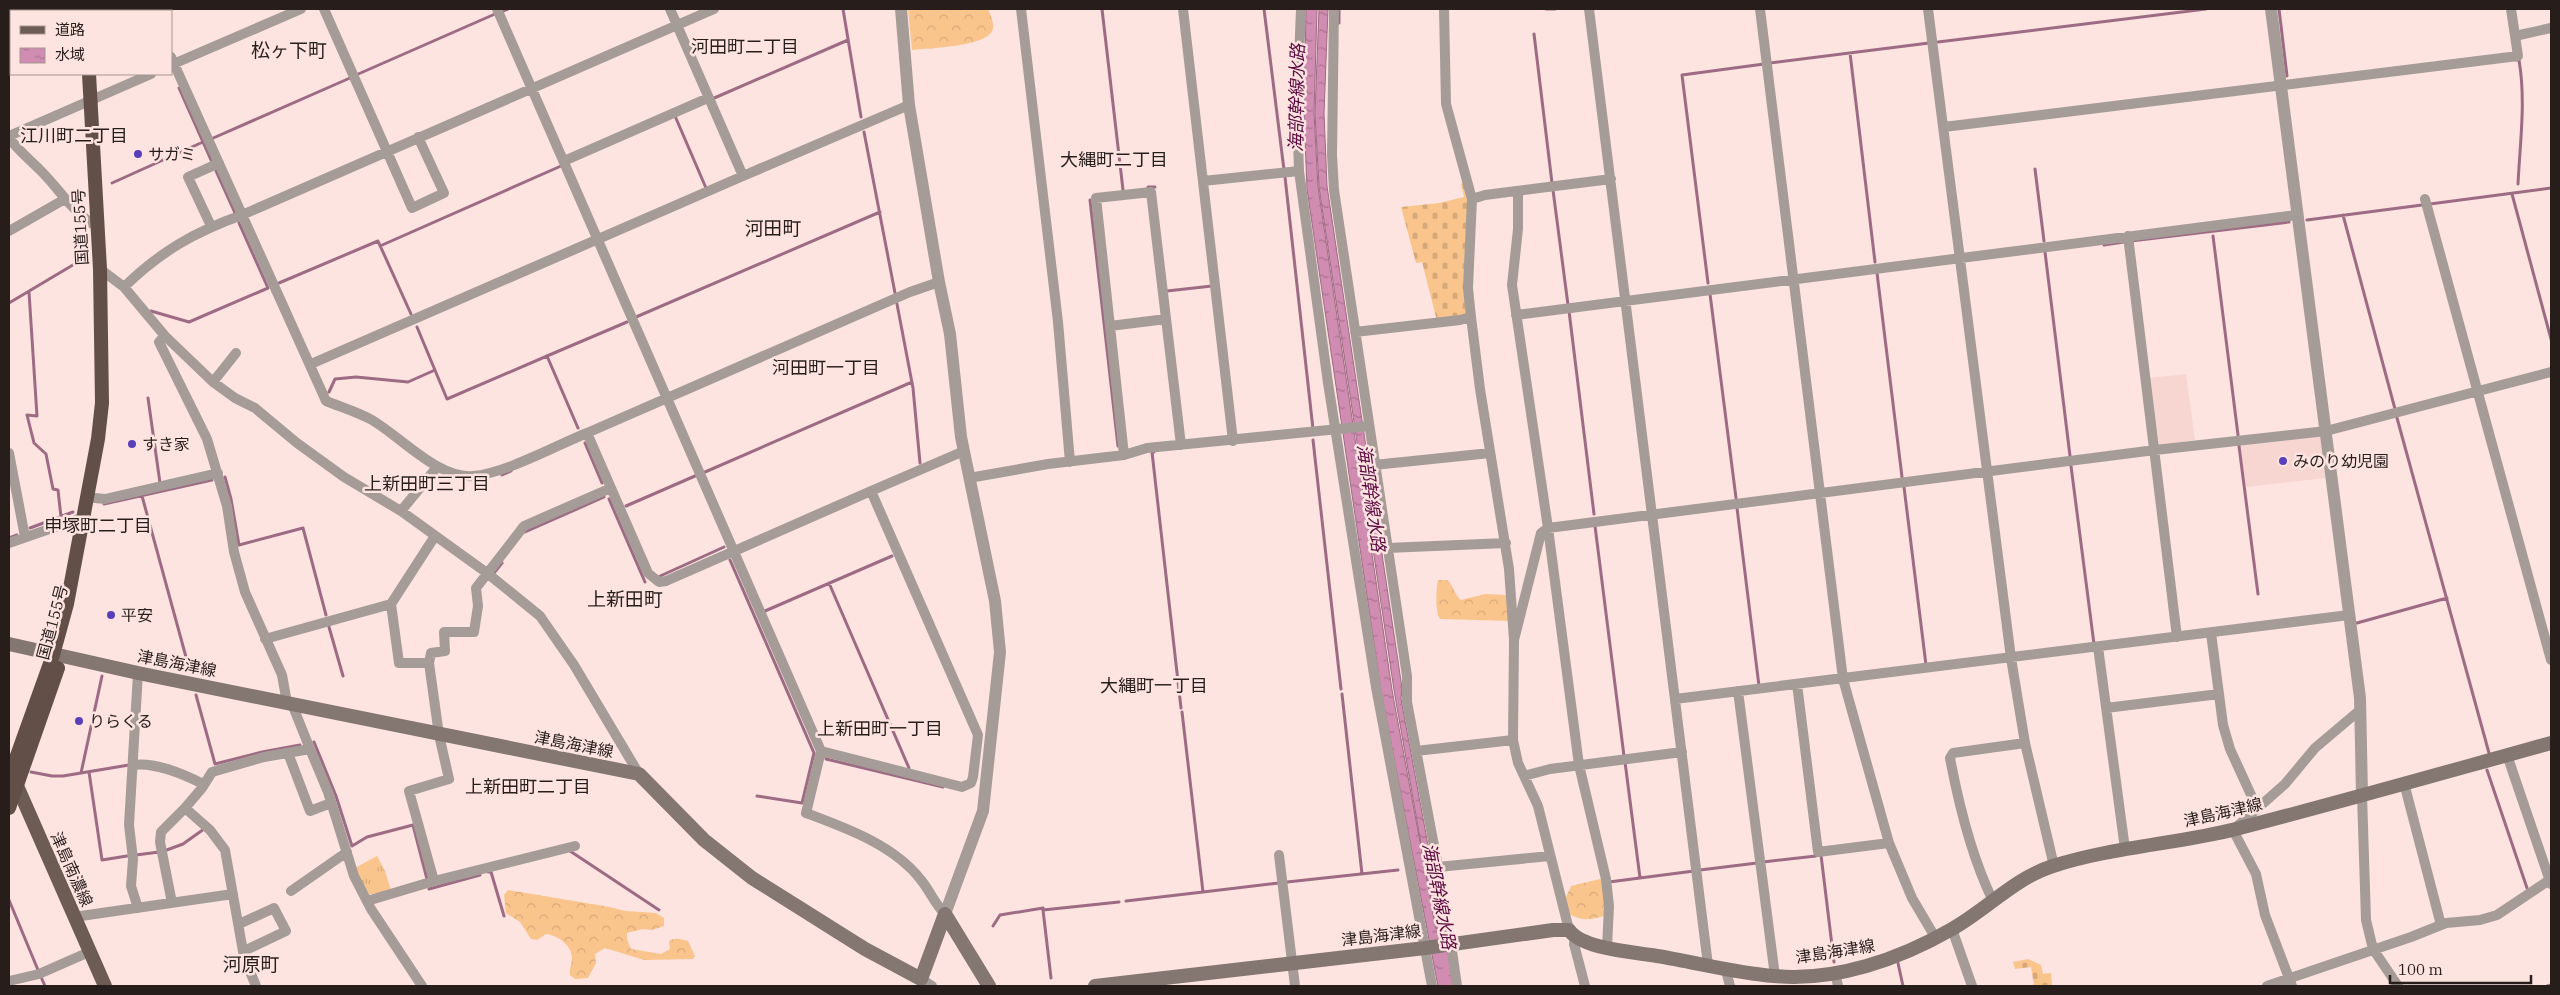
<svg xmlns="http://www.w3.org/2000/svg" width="2560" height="995" font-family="'IBM Plex Serif','Noto Sans JP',serif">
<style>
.built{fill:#f7d6d1}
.grass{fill:url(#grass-tufts)}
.forest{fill:url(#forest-crowns)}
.cemetery{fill:url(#cemetery-stones)}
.water{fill:url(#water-ripples);stroke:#9e6b84}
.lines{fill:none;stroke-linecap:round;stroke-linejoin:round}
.stream{stroke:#9e6b84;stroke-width:3}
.minor{stroke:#a59c97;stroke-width:10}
.tertiary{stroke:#a59c97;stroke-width:12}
.secondary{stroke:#847670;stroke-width:14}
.primary{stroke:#6c5c54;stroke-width:14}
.trunk{stroke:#625048;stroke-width:14}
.poi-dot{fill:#5840b8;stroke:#fde4e0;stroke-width:2}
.labels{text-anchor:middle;stroke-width:5;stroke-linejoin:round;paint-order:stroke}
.poi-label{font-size:16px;fill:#271e1c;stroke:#fde4e0;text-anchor:start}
.street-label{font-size:16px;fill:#271e1c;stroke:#fde4e0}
.neighbourhood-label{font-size:18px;fill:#271e1c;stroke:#fde4e0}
.water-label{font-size:18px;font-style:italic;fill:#5c0a40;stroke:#fde4e0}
.quarter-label{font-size:19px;fill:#271e1c;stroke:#fde4e0}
</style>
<defs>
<pattern id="grass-tufts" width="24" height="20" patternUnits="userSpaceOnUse" patternTransform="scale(1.25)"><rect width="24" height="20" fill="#fac58d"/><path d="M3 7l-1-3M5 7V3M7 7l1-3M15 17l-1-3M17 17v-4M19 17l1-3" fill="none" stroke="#d6a979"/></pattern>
<pattern id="forest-crowns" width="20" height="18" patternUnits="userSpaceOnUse" patternTransform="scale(1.25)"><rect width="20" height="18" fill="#fac58d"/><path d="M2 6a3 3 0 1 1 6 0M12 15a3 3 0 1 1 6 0" fill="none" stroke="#d6a979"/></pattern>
<pattern id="cemetery-stones" width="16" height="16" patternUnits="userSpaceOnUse" patternTransform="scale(1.25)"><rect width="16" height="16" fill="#fac58d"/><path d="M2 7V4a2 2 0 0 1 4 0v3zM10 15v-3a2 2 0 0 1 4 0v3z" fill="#d6a979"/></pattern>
<pattern id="water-ripples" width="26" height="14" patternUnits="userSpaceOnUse" patternTransform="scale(1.25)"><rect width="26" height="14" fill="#d18cb1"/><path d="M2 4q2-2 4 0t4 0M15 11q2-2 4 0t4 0" fill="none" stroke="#aa728f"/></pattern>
</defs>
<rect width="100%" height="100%" fill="#fde4e0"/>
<path class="built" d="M2186,374L2195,440L2159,445L2148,378Z
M2321,435L2326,478L2246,487L2240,444Z"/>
<path class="grass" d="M377,856L385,871L391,890L367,895L355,868Z"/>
<path class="forest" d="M908,9H988C990,14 994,22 993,28C991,47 928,48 912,50Z
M1438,580H1447C1454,586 1454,594 1461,600L1485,594L1508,595L1510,621L1440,619C1435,613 1436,588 1438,580Z
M1600,879L1604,880L1606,915C1593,920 1581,922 1568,913L1565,899L1571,886Z
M508,890L604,906L626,911L656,913L664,918V926L652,930L643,929L627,933V939L631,949L661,954L670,949L669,941C675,937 681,939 688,941L695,956L693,959L644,960L605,948L595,954L596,963L588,978L575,979L570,975C569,969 572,964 572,958C572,945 557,935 546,934L537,940L531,939L520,922L506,913L504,895Z"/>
<path class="cemetery" d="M1464,180L1469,198L1466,314L1437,321L1422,262L1416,263L1401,207L1439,203L1464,197L1461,184Z
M2028,959L2041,965L2043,974L2051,973L2052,986H2034L2031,967L2015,969L2013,962Z"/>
<path class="water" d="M1306,9H1317L1314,113L1318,187L1392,690L1436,929L1394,690L1319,187L1315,113L1319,9H1328L1324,113L1327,186L1402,688L1401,699L1454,986H1438L1381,691L1307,189L1304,113Z"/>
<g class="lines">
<path class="stream" d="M843,9L861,117
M1102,9L1123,190
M1264,9L1284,170
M1546,9H1555
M2279,9L2287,76
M503,11L508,9
M1339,23V9
M1534,34L1552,183
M1938,42L2206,9
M1850,53L1875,262
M2516,60H2519C2526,101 2520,142 2518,184
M1770,63L1929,43
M356,75L495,14
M179,88L211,160
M712,99L848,40
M675,116L706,188
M864,132L895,293
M211,139L350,78
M2035,169L2044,241
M216,171L235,213
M1285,177L1313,429
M112,183L203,142
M1148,187H1155
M1553,190L1568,305
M2512,194L2551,339
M1090,200L1118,446
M2430,204L2551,188
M2343,215L2395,409
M2307,220L2422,205
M2213,236L2238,435
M2131,241L2289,222
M2104,245L2124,242
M380,246L561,166
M2045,252L2070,456
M1877,273L1902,477
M279,283L378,241L411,314
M1708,283L1682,75L1764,64
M1167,291L1212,286
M29,292L37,416L27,415L34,443L46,454L53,489L58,490L61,517
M1710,294L1736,498
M9,303L88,256
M897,304L913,388L920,463
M151,311L189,322L268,288L239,223
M1572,311H1569L1594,514
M636,317L880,212
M417,327L447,399L547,356L578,428
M547,356L627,322
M329,392L335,379L356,377L408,382L435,370
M148,398L160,483
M2397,418L2489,753
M1313,440L1341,689
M585,443L602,483
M2239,446L2258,594
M1154,452H1152L1181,708
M2071,466L2094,644
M705,472L912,382
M502,475L511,471
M225,477L231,499L239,545L303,528L326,615
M1904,487L1926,665
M142,496L189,668
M609,499L645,582
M104,504L212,480
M626,506L695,476
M1737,508L1759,686
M1595,526L1624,756
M30,528L73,512
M525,532L604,497
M9,538L17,535
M730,560L814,753L802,803L757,796
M494,573L502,563
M658,577L724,547
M829,583L909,768
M765,611L892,556
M2357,623L2447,598
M329,627L343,676
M1342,694L1362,874
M196,695L215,764L262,752L300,745
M314,742L336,796L352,846L367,837L413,825L427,879
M826,759L943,787
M1625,762L1640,878
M2487,770L2527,888
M31,772L52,776H63L129,765
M89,772L102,860L127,856
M81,773L102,676
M164,851L183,844L204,829
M570,851L659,910
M136,855L159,852
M1821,855L1834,962
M1763,862L1816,856
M1700,870L1757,863
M488,872H491L504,916
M1287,882L1398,870
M1609,882L1694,871
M429,889L480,875
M1203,892L1279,883
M9,900L38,970
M1126,901L1203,892L1182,712
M993,926L1000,915L1043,908V910
M1898,963L1903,986
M41,977L45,986
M1051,978L1043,910L1119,902
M2547,986L2551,985"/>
<path class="minor" d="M150,9L151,11
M324,9L412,208L444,193L418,137
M497,9L821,751L806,813C846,828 894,845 921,880C930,891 935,904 945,914
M670,9L743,176L909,105
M1021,9L1058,322L1070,462
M1183,9L1233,441
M1301,9L1297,109L1299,171L1328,383L1376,687L1432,986
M1334,9L1332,155L1334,190L1407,676V702L1438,867V880L1449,944
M1444,9L1446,104L1472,199L1468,288L1471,317L1480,389L1509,569L1514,640L1513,740L1518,763L1538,806L1569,930
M1589,9L1708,965
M1760,9L1843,679L1889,843L1912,898L1935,937
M1928,9L2011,658L2025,743L2054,866
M2515,36L2551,28
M171,57L326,401C341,407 358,412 372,420C401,437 438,479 473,476C504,474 557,445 587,433L611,488
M171,65L301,9
M1944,127L2518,56L2511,9
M9,136L151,74
M9,138C18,150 29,159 39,169C60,189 72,213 98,227
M564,161L708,98
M1203,181L1299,171
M1518,191V229L1512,285L1548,528L1579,765L1606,879L1609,906L1607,948
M1472,199L1485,195L1611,179
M2425,199L2551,660
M211,226L188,177L219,163
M9,231L65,199
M2128,236L2177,637
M100,269L124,287L165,336L213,382L235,398L255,408L297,443L344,477L401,511L487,573L540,616L574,665L639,774
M124,287C160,252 194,232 242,215L714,9
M1516,315L2297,215
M1110,326L1166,319
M1355,332L1460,320L1471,317
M165,336L159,342L207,439L227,506L234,552L245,592L282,675L287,703
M311,364L743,176
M213,382L236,353
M587,433L910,292L939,282
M9,453L25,537
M1124,455L1096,198L1151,192L1181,445
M1374,465L1490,453
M969,478L1048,464L1124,455L1147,448L1369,426
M871,491L964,451
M95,498L105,499L218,473
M401,511L437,467
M9,543L84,517
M1387,548L1506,543
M391,604L399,663H429L439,735L449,779L409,791L434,881
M2211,633L2223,725L2230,749L2257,808
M265,639L391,604L435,536
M1514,640L1541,533L1548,528L2155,450L2326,431L2551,372
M2098,647L2125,849
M429,663L431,653L445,651L444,632H474L478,606L476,588L524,526L611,488L648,573L659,582L666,581L871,491L978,735L973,777L971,783L962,787L821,751
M138,673L129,825L133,859L131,886L138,908
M1797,684L1818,852L1889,843
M1738,691L1775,976
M1675,699L2349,615
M2106,708L2219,694
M310,749L328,792L354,876L371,909L422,986
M1416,751L1513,740
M288,753L310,811L331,803
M2507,755L2551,884
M133,765C156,762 183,774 203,784
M1524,776L1550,769L1682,752
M2404,783L2441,925
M2362,795L2366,920L2373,949L2398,986
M1279,855L1295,986
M1438,867L1550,856
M291,891L347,852
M367,901L434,881L575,846
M1993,901C1971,856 1959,806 1950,758L1953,753L2025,743
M172,903L160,842L161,832L185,808
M74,917L233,894
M239,924L274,908L286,931L244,951
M1952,929L1972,986
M1575,938L1574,944L1585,986
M1451,944L1457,986
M1725,967L1730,986
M1835,972L1838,986
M921,979L932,986
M9,981L39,974L89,952
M256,986L244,957L225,850L210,830L185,808L202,788L212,772L264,757L310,749L292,704
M2267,986L2411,937L2446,923L2480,920L2497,915L2551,879
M2292,986L2265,915L2256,874L2233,830L2285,784L2315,748L2360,710"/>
<path class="tertiary" d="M901,9L909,105L939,282L950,334L961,437L995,601L1000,652L983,811L945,914
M2271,9L2360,698L2362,795"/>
<path class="secondary" d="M9,644L138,673L639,774L704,840L752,878L865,949L921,979L945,914
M945,914L989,986
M1095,986L1425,948L1553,930H1569C1582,949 1634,952 1657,956C1695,962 1735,973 1774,976C1835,982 1900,959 1952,929C1986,910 2015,878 2053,866C2112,847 2176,844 2236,829C2341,802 2446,772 2551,743"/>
<path class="primary" d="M14,779L105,986"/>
<path class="trunk" d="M85,9V11
M9,778L53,655L67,604L98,439L102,403L100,269L89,74
M9,808L58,668"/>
</g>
<g class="poi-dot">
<circle cx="138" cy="154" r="5"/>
<circle cx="132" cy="444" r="5"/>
<circle cx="2283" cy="461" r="5"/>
<circle cx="111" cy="615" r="5"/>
<circle cx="79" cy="721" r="5"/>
</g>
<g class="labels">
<g class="poi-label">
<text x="148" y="160">サガミ</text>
<text x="142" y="450">すき家</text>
<text x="2293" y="467">みのり幼児園</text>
<text x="121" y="621">平安</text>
<text x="89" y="727">りらくる</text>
</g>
<g class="street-label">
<text transform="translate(80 227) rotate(-93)" y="6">国道155号</text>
<text transform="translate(52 622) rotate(-75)" y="6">国道155号</text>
<text transform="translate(177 663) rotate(11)" y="6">津島海津線</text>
<text transform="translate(574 744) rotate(11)" y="6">津島海津線</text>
<text transform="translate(2223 812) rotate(-13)" y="6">津島海津線</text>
<text transform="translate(72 869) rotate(66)" y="6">津島南濃線</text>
<text transform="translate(1381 935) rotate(-7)" y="6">津島海津線</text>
<text transform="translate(1835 951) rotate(-9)" y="6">津島海津線</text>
</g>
<g class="neighbourhood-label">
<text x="745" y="53">河田町二丁目</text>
<text x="74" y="142">江川町二丁目</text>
<text x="1114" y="166">大縄町二丁目</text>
<text x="826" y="374">河田町一丁目</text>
<text x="427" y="490">上新田町三丁目</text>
<text x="98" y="532">申塚町二丁目</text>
<text x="1154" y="692">大縄町一丁目</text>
<text x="880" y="735">上新田町一丁目</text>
<text x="528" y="793">上新田町二丁目</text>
</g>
<g class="water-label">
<text transform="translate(1297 98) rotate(-89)" y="6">海部幹線水路</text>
<text transform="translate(1371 498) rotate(82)" y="6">海部幹線水路</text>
<text transform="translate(1439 896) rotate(79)" y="6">海部幹線水路</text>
</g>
<g class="quarter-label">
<text x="289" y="57">松ヶ下町</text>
<text x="773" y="235">河田町</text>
<text x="625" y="606">上新田町</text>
<text x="251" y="971">河原町</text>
</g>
</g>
<rect width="2560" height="995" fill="none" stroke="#271e1c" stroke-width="20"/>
<rect x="10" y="10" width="162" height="65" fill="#fde4e0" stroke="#a79592"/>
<rect x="20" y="26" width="25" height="8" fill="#6c5c54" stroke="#a79592"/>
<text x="55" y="35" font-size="15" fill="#271e1c">道路</text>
<rect x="20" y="48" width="25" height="15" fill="url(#water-ripples)" stroke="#a79592"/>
<text x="55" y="60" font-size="15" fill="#271e1c">水域</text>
<path d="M2390 975v8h141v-8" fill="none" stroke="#271e1c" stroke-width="2.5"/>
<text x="2398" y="975" font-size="15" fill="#271e1c" stroke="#fde4e0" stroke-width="4" paint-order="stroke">100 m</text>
</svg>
